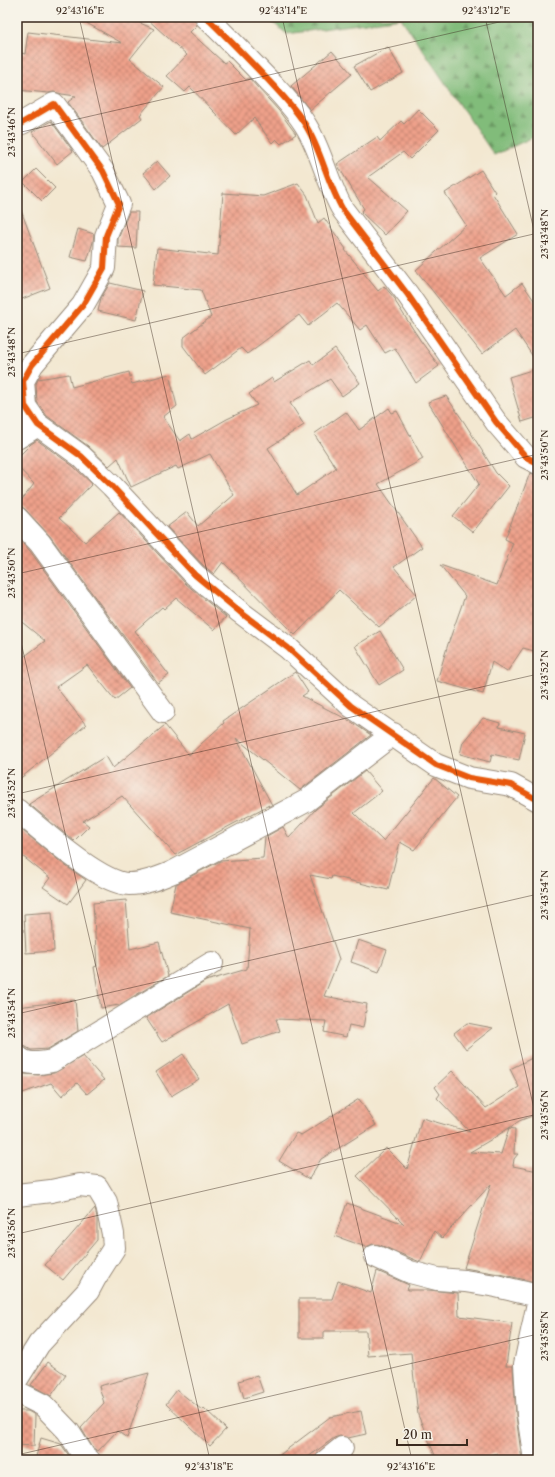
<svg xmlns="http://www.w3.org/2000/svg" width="555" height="1477" font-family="'Libre Caslon Text',serif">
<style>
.forest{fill:url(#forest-firs);stroke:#5e734c}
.building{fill:url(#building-cross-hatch);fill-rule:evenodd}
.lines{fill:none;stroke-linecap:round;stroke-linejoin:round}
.minor-casing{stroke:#978978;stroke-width:24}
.minor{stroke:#fff;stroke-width:22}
.cycleway-casing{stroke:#f7f3e8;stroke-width:8}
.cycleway{stroke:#e8590c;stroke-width:6}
.ticks{fill:none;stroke:#3b2a1e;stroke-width:1;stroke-opacity:0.45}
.neatline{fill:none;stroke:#3b2a1e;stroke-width:1.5}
.ticks-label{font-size:10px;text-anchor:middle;fill:#3b2a1e}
</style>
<defs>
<pattern id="forest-firs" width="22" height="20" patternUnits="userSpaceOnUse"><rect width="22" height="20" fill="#81bc7a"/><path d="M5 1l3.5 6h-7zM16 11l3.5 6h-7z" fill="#6b9963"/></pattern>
<pattern id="building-cross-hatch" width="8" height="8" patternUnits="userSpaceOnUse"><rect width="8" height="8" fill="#eea08a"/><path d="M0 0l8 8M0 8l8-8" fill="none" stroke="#c28370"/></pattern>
</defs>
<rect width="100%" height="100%" fill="#f7f3e8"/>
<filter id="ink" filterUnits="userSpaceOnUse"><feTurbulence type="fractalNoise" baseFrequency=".025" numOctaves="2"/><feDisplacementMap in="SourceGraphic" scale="8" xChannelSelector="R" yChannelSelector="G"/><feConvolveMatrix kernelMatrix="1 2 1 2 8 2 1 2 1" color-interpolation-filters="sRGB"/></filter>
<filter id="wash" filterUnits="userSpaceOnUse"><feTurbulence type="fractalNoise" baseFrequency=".012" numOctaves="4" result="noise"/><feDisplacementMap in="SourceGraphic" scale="16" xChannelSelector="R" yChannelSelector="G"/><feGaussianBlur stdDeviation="0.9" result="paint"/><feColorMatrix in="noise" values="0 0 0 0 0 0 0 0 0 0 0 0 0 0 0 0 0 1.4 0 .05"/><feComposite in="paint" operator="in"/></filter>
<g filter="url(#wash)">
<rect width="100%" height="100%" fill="#f3e8d1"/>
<path class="forest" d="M266,17H538V135L494,155L401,18L287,34Z"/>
<g id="blocks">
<path class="building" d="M76,17H126L154,29L130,59L164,87L140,115L142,118L102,149L68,102L76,96L62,94L54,92L48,93L17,90V52L25,54L28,32L122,43Z
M145,17H194L197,25L190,32L224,63L227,61L246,80L249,78L279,111L296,134L281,144L276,139L272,143L254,118L236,135L190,87L185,92L167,76L187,55Z
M388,47L403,73L370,92L354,66Z
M332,51L352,74L310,110L291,86Z
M418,109L439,130L410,159L403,152L368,177L407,211L385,235L361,212L364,209L337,164L377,137L380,141L401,121L404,124Z
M51,121L73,151L57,164L32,132Z
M157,161L170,176L156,189L143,173Z
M36,169L55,188L42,201L23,182Z
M481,170L495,192L493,194L518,234L480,258L506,295L522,283L538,306V364L515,330L482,354L416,270L466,225L445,193Z
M298,183L307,195L318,223L324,218L346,249L345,250L378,291L384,286L396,300L395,301L420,340L439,366L416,383L395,348L385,353L367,325L360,330L337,303L308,326L299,315L247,354L241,348L205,375L183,346V338L211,317L201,290L153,285L157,248L218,255L223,193L263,196Z
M19,205L50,288L17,301V206Z
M129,212H138L136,248L118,247V239Z
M78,229L94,234L93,242L87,261L70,257Z
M110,283L143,291L136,320L98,311L101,298Z
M335,349L360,383L342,396L330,379L290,403L304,425L268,448L297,495L336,468L314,434L346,412L359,430L389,408L392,413L397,411L423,459L378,484L422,547L394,567L417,595L379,627L339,590L295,635L223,562L214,574L204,566L167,527L187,512L198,526L234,495L210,454L178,469L176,466L131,487L118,458L109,466L88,446L47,416L37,402L36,384L38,379L69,374L72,387L129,372L132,384L169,374L177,406L163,417L180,441L190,434L192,439L227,419L257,405L249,394L272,378L274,382L310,360L313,365Z
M538,368V417L522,422L509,377Z
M446,396L464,422L496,473L509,486L473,532L453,516L479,484L428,402Z
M37,440L73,466L92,484L59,518L85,542L119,512L186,584L226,617L214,630L176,598L164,609L162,607L135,631L169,675L158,683L50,536L26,510L21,506H17L34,484L17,466V458L31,444Z
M530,473L538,475V640L534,651L523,648L507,672L492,662L483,694L437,681L448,644L465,596L440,565L497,585L513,543L505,539Z
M17,536L30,551L130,688L115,700L87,665L56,687L86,725L17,781V662L45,641L17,618Z
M380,631L403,670L379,685L355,646Z
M295,672L308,692L302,696L350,721L371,735L300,790L236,738L272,805L268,807L269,805L175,855L122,796L83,821L89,826L74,841L29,804L106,756L113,768L165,725L189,755L224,723L223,721Z
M483,718L500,723L499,727L525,733L519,760L492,754L490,762L460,754L463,742Z
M365,771L382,791L354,813L383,841L434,778L457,797L414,850L400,842L388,890L332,876L331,879L310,875L339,959L324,996L367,1004L363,1028L349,1025L346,1037L324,1032L326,1021L276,1019L280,1031L242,1044L228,1004L162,1042L146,1018L206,981L247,969L250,929L170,912L176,884L220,861L263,858L265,837L283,827L289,838L316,809Z
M17,826L63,864L86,880L68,904L43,887L50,878L17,852Z
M126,900L130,949L159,942L168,976L119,1005L101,1008L94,967L97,966L93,903Z
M52,912L54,951L26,953L24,914Z
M358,940L387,950L379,972L351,962Z
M75,1000L78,1031L48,1049L31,1050L21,1044L17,1007Z
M467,1023L493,1028L466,1049L454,1033Z
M183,1054L199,1079L171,1096L156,1072Z
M538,1055V1123L534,1115L519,1121L509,1128L515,1129L514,1154H518L514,1159L513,1166L538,1171V1272L535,1282L499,1274L464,1268L491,1184L442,1238L434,1231L420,1262L380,1245L373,1244L366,1247L335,1236L347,1203L404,1224L357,1176L386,1148L407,1169L422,1118L470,1132L437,1098L440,1094L435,1087L452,1071L486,1108L519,1087L510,1069ZM509,1128L501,1154L470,1152L492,1139Z
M83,1056L104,1080L87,1094L77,1083L62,1096L51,1083L17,1095V1076L24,1074L38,1075L54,1073Z
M359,1099L376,1125L321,1159L309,1179L279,1161L296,1133L301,1135Z
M95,1208L97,1218V1240L63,1280L45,1265Z
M377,1271L409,1285L407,1290H429L458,1293L459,1316L512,1323L506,1366H513L516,1416L522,1460H499L497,1453L478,1460H437L418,1415L411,1353L368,1356L366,1331H324V1338H299V1299H332L338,1281L371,1293Z
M48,1362L66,1375L51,1396L31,1385Z
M149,1373L127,1438L117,1431L98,1451L93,1448L81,1428L104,1403L99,1386Z
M257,1375L263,1392L244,1398L239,1381Z
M177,1390L202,1410L204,1408L226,1429L210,1446L166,1404Z
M17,1411H28L35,1415L34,1446L17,1445Z
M361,1411L366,1434L348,1438L340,1436L334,1438L304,1460H273L330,1417Z
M41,1438L61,1444L72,1460H35Z"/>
</g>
</g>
<g filter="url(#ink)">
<use href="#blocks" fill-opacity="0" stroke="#978978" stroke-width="1"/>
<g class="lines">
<defs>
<path id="minor" d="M206,17C228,38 248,59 269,81C282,95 296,109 306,126C322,152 327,183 343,210L408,295L496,422L526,457L538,463
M17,121L22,123L54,104L103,171L119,204L106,236L104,268L83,305L32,365L23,381L25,406L38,425L81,456L112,486L195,575L240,612L288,648L351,706L436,765L469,778L511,785L538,800
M17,438L38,425
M17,518L40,543L163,712
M17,810C40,829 100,884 129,884C144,884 159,878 173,872L306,801L393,734
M17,1056C26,1066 40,1063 52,1061L212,963
M17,1195L51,1191L80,1185L97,1187L106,1202L113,1234L114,1248L95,1278L88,1291L39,1344L17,1379
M375,1256L410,1272L437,1279L465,1281L496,1286L538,1296
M17,1392L43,1405L68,1431L84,1456L89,1460
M327,1460L342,1448
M535,1460L528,1415L525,1364L538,1303"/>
</defs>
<use href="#minor" class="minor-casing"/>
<use href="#minor" class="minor"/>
<defs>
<path id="cycleway" d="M206,17C228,38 248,59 269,81C282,95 296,109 306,126C322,152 327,183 343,210L408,295L496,422L526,457L538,463
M17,121L22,123L54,104L103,171L119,204L106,236L104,268L83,305L32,365L23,381L25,406L38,425L81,456L112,486L195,575L240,612L288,648L351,706L436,765L469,778L511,785L538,800"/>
</defs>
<use href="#cycleway" class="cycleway-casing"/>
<use href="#cycleway" class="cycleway"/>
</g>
</g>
<path class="ticks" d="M79,17L412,1460M282,17L538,1126M485,17L538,248M17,133L521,17M17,354L538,233M17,574L538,454M17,625L210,1460M17,794L538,674M17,1014L538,894M17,1234L538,1114M17,1455L538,1334"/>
<rect width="555" height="1477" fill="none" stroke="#f7f3e8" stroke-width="44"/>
<path d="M397 1439v6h70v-6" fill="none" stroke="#3b2a1e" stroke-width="2"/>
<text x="403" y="1439" font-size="12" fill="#3b2a1e" stroke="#f7f3e8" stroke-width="3" paint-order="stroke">20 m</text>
<rect x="22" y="22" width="511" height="1433" class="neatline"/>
<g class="ticks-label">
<text x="80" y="14">92°43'16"E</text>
<text x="283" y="14">92°43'14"E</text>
<text x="486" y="14">92°43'12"E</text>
<text transform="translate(11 132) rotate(-90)" y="4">23°43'46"N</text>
<text transform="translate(544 234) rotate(-90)" y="4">23°43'48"N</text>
<text transform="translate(11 352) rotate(-90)" y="4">23°43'48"N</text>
<text transform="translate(544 455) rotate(-90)" y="4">23°43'50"N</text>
<text transform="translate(11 573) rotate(-90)" y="4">23°43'50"N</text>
<text transform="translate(544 675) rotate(-90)" y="4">23°43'52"N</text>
<text transform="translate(11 793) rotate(-90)" y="4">23°43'52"N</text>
<text transform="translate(544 895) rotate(-90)" y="4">23°43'54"N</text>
<text transform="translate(11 1013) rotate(-90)" y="4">23°43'54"N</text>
<text transform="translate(544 1115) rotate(-90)" y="4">23°43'56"N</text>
<text transform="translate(11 1233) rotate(-90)" y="4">23°43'56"N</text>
<text transform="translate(544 1336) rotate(-90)" y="4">23°43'58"N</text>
<text x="209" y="1470">92°43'18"E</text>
<text x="411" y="1470">92°43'16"E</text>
</g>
</svg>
